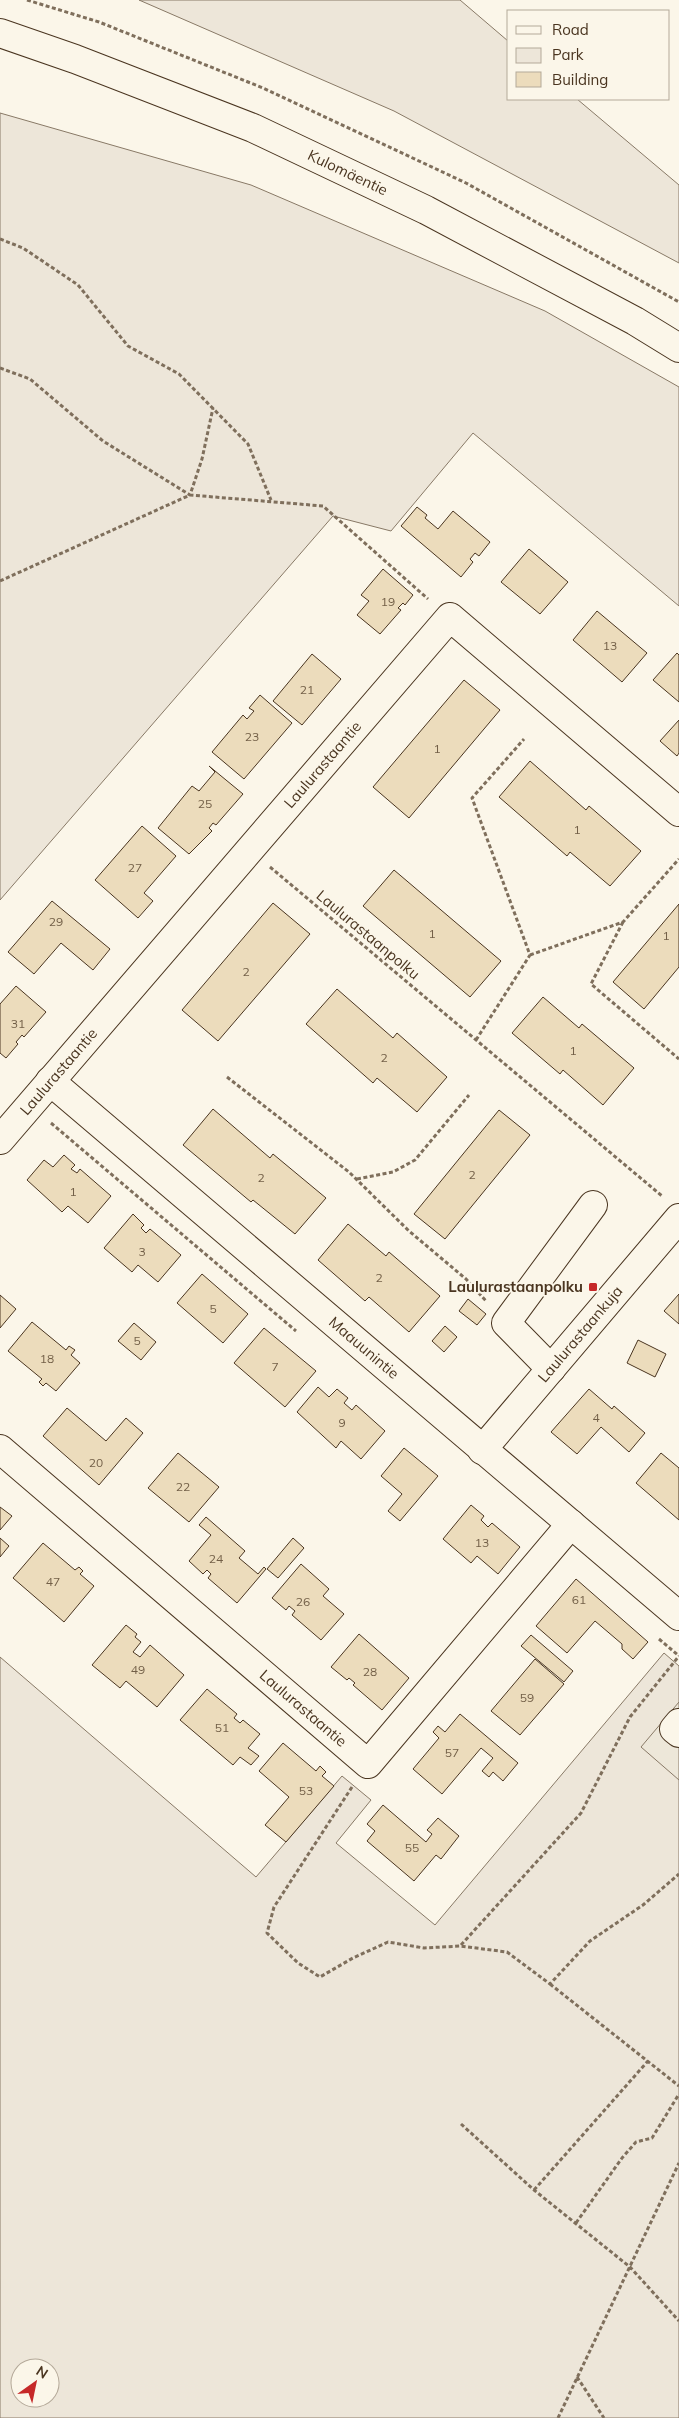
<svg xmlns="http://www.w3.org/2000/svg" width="679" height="2418" font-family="Mulish,sans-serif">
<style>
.green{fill:#ede6d9;stroke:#887966;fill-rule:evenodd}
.parking{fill:#ede7d9;stroke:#887966}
.building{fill:#ecdcbc;stroke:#4a3520}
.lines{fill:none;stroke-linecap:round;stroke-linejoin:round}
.minor-casing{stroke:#4a3520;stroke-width:30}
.major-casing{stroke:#4a3520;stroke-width:30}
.path{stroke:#7f6f5c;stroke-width:3;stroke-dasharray:4 2.5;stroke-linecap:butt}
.minor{stroke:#fbf6e9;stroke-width:28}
.major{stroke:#fbf6e9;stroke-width:28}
.poi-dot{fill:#c62828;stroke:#fbf6e9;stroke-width:2}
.labels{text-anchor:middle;stroke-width:4;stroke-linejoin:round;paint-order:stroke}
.number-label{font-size:12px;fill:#725f47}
.street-label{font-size:15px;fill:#4a3520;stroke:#fbf6e9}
.poi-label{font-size:15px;font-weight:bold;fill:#4a3520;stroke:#fbf6e9;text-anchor:end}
</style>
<rect width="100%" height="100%" fill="#fbf6e9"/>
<path class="green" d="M139,0H460L508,41V99H577L679,185V263L394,111Z
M0,113L251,185L545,311L679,387V606L473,433L391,531L333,516L0,900Z
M664,1653L679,1666V2418H0V1657L256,1877L342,1776L371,1800L336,1843L435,1925ZM20,2368H50V2398H20Z"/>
<path class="parking" d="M679,1702V1780L641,1747Z"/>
<path class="building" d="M417,507L427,515L425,518L438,529L453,511L490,542L479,556L475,553L470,559L473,562L461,577L401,526Z
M529,549L568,582L540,614L501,582Z
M383,569L413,595L405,605L403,603L398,608L401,610L380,634L357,615L369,601L361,595Z
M597,611L647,653L622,682L573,640Z
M677,653L679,655V702L653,680Z
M312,654L341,679L302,725L273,701Z
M464,680L500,710L409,818L373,787Z
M260,695L292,723L244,779L212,752L243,715L247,719L254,711L249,708Z
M679,720V753L677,756L660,741Z
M530,761L586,810L589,806L641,851L610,886L570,852L567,856L499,797Z
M209,766L243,794L216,825L213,823L209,828L212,831L189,854L158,828L192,786L199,791L215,772Z
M142,826L176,856L144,893L153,901L138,918L95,880Z
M394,870L501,961L470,997L363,906Z
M52,901L110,949L93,970L61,943L34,974L8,952Z
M273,903L310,934L218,1041L182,1010Z
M679,904V967L644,1009L613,982Z
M16,986L46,1012L24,1037L22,1035L16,1042L18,1044L6,1058L0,1053V1004Z
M337,989L393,1038L397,1033L447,1077L417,1112L377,1078L373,1083L306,1024Z
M543,997L579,1028L582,1024L634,1068L603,1105L563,1070L560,1074L512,1033Z
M213,1109L270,1158L273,1154L326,1198L295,1234L253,1200L251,1202L183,1145Z
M499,1110L530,1135L445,1239L414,1214Z
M64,1155L75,1165L71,1169L77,1173L80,1169L111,1196L88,1223L68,1206L62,1212L27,1180L44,1160L53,1167Z
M133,1214L144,1225L141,1228L146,1233L150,1229L181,1255L158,1282L138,1265L132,1272L104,1248Z
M348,1224L386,1256L389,1252L440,1296L409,1332L369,1297L365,1301L318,1260Z
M202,1274L248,1314L223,1343L177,1303Z
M679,1294V1324L664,1311Z
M0,1295L16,1309L0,1328Z
M468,1299L486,1314L477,1325L459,1311Z
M32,1322L66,1350L69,1346L75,1350L71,1355L80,1363L56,1391L46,1383L43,1386L39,1382L42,1379L8,1351Z
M134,1323L156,1342L141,1360L118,1341Z
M445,1326L457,1337L444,1352L432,1341Z
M264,1328L316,1371L285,1407L234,1363Z
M638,1340L666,1354L655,1377L627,1363Z
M318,1387L329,1397L337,1389L348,1398L344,1403L352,1410L356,1405L385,1431L361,1459L341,1441L336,1448L297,1412Z
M589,1389L612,1409L614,1406L645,1433L629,1452L601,1427L577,1454L551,1432Z
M67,1408L106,1441L126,1418L143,1433L99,1485L43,1436Z
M404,1448L438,1476L400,1521L388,1511L402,1494L381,1476Z
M178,1453L219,1487L189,1522L148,1488Z
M661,1453L679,1468V1520L636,1483Z
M471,1505L484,1516L481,1520L488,1527L492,1523L520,1547L498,1574L477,1556L471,1563L443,1539Z
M0,1507L12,1516L0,1530Z
M206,1517L245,1551L239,1558L258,1574L264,1567L266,1569L237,1603L208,1578L211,1574L207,1570L203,1574L189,1561L211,1535L199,1525Z
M0,1538L9,1546L0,1557Z
M293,1538L304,1548L278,1578L267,1569Z
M43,1543L75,1570L79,1567L83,1571L80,1574L94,1586L64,1622L13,1578Z
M301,1564L329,1589L323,1596L344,1614L321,1640L292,1615L295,1611L289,1606L286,1610L272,1598Z
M576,1579L648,1642L633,1659L622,1649V1644L595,1621L567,1653L536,1626Z
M126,1625L137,1634L135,1637L141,1642L133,1652L140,1657L150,1645L184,1675L157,1707L126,1681L120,1688L92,1665Z
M359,1634L409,1678L382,1710L353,1685L355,1683L349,1678L347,1680L331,1667Z
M531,1635L573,1671L564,1682L521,1646Z
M535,1659L564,1684L520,1735L491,1711Z
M207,1689L237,1714L234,1718L240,1723L243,1720L260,1734L248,1748L259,1756L251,1765L240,1757L233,1765L180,1720Z
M460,1714L518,1763L503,1781L493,1772L489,1777L482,1771L493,1758L481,1748L442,1794L413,1769L439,1738L433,1732L438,1726L445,1732Z
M283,1743L316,1771L320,1766L326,1772L322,1776L334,1786L286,1842L265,1825L289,1797L259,1771Z
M383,1805L426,1842L432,1834L427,1830L438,1818L459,1836L441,1859L436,1855L414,1881L367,1841L375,1831L367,1824Z"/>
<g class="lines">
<defs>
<g id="minor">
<path id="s1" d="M50,1081L679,1616"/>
<path id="s2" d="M0,1140L450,617L679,812"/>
<path d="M551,1369L506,1323L593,1205"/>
<path id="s3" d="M0,1449L368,1764L571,1524"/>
<path id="s4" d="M482,1450L679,1218"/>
<path d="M679,1723L674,1729L679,1733"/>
</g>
<g id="major">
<path id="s5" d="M0,33L75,59L253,128L426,210L635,321L679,348"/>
</g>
</defs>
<use href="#minor" class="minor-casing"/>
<use href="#major" class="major-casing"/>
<path class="path" d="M27,0L99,22L263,88L466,183L679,302
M0,239L23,248L78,285L128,346L179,374L248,444L271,500
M0,368L30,379L103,441L190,495L202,459L213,408
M0,581L190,495L323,506L428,599
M270,867L662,1196
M623,922L591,984L679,1059
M530,955L623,922L679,859
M476,1040L530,955L472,798L524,739
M227,1077L349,1172L409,1231L466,1279L487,1302
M51,1123L296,1331
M357,1179L393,1172L415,1160L469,1095
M659,1639L679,1656
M352,1787L274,1907L267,1933L298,1963L320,1977L353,1958L388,1942L424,1948L460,1946L507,1952L550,1984L590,1941L643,1905L679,1874
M461,1945L581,1813L630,1717L679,1656
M550,1984L679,2086
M461,2124L534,2190L630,2267L679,2321
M534,2190L648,2061
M576,2223L622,2158L636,2142L652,2138L679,2094
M577,2377L604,2418
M558,2418L679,2163"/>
<use href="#minor" class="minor"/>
<use href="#major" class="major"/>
</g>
<rect class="poi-dot" x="588" y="1282" width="10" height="10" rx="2.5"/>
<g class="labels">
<g class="number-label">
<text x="388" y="606">19</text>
<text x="610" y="650">13</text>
<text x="307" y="694">21</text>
<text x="252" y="741">23</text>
<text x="437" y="753">1</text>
<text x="205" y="808">25</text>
<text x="577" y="834">1</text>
<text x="135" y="872">27</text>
<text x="56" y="926">29</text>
<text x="432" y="938">1</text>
<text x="666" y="940">1</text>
<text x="246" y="976">2</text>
<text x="18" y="1028">31</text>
<text x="573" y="1055">1</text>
<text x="384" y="1062">2</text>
<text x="472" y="1179">2</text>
<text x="261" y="1182">2</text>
<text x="73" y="1196">1</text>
<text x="142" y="1256">3</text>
<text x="379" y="1282">2</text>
<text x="213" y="1313">5</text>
<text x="137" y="1345">5</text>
<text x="47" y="1363">18</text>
<text x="275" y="1371">7</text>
<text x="596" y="1422">4</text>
<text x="342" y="1427">9</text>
<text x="96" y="1467">20</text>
<text x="183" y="1491">22</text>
<text x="482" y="1547">13</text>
<text x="216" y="1563">24</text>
<text x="53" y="1586">47</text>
<text x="579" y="1604">61</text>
<text x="303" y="1606">26</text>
<text x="138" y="1674">49</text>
<text x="370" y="1676">28</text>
<text x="527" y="1702">59</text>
<text x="222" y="1732">51</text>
<text x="452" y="1757">57</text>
<text x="306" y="1795">53</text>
<text x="412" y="1852">55</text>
</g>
<g class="street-label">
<text dy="5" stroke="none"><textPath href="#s5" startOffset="375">Kulomäentie</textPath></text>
<text dy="5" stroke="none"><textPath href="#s2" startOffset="495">Laulurastaantie</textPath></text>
<text transform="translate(368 935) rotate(40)" y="5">Laulurastaanpolku</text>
<text dy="5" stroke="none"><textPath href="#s2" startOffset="90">Laulurastaantie</textPath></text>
<text dy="5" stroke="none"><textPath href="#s4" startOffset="152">Laulurastaankuja</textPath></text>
<text dy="5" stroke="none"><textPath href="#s1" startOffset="412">Maauunintie</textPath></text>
<text dy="5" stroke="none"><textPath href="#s3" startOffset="399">Laulurastaantie</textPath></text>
</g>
<g class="poi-label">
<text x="583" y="1292">Laulurastaanpolku</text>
</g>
</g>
<rect x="507" y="10" width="162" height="90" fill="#fbf6e9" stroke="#b4a999"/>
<rect x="516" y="26" width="25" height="8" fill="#fbf6e9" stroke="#b4a999"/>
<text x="552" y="35" font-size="15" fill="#4a3520">Road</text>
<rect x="516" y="48" width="25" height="15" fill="#ede6d9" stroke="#b4a999"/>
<text x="552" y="60" font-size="15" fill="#4a3520">Park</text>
<rect x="516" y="72" width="25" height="15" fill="#ecdcbc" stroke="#b4a999"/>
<text x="552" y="85" font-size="15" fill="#4a3520">Building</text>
<g transform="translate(35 2383) rotate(33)"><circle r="24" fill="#fbf6e9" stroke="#b4a999"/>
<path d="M0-4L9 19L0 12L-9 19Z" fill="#c62828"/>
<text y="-8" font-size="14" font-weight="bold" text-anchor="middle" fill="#4a3520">N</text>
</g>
</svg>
